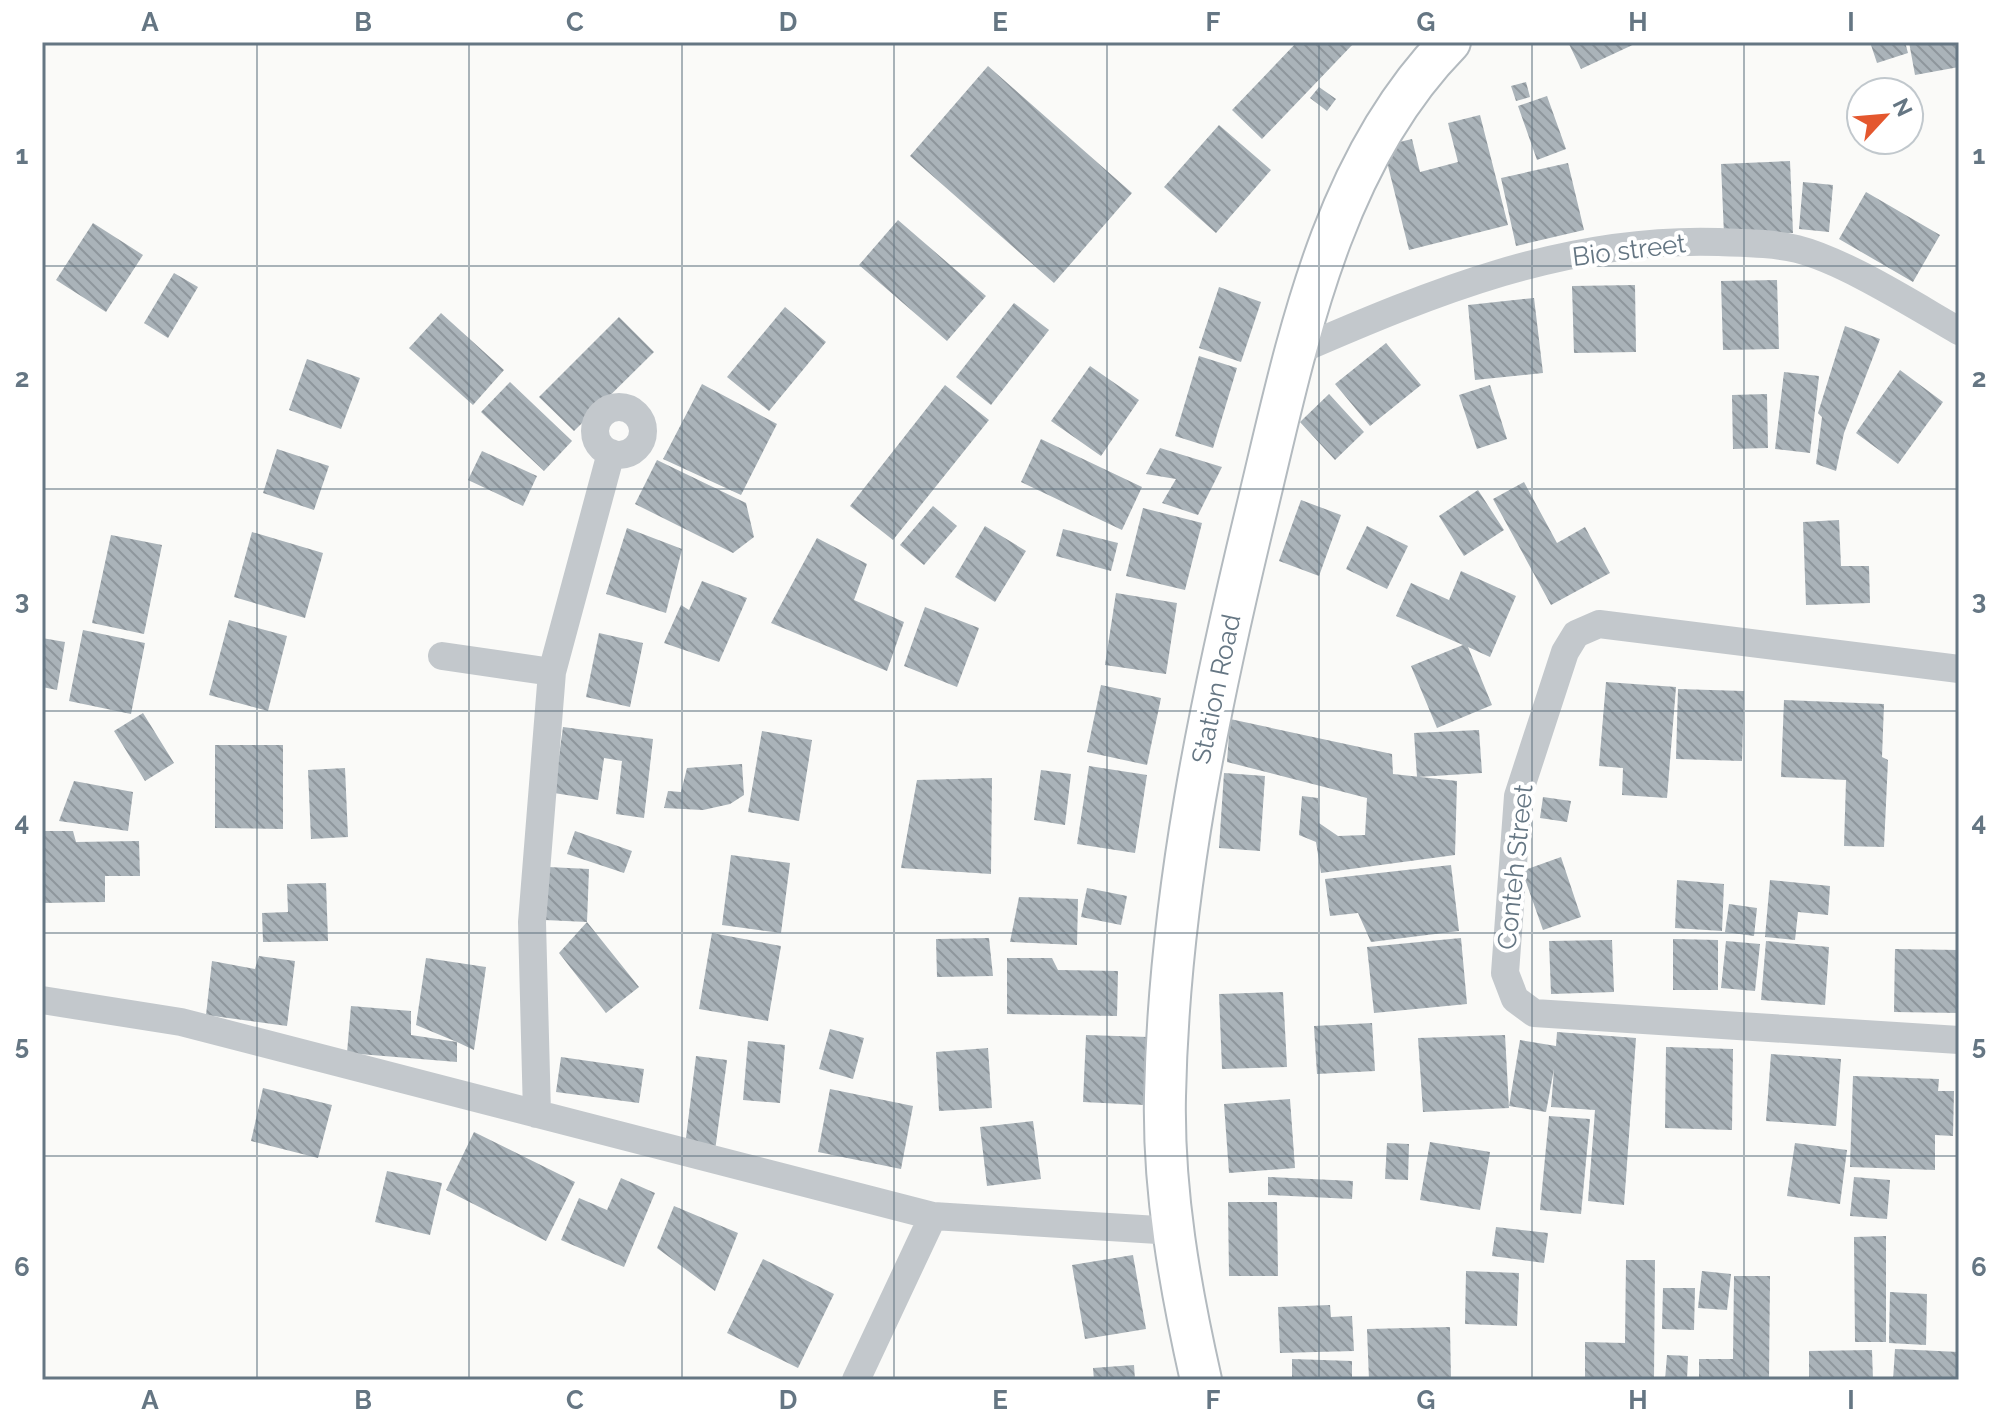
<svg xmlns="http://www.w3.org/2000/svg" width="2001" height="1422" font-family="Raleway,sans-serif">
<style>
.building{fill:url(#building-back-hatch)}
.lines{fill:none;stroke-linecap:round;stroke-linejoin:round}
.secondary-casing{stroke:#b3babf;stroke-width:44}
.street{stroke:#c3c8cc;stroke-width:28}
.secondary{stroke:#fff;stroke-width:40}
.grid{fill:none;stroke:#657683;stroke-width:2;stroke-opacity:0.55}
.labels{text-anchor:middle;stroke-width:8;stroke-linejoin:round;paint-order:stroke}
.street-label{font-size:26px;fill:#657683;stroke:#fff}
.neatline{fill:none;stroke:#657683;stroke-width:3}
.grid-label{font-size:26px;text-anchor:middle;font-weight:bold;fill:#657683}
</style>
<defs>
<pattern id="building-back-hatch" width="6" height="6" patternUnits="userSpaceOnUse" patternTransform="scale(2)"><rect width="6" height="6" fill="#aab3b9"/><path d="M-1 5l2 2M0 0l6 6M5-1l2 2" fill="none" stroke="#8e969c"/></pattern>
</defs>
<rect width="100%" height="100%" fill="#fafaf8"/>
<path class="building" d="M1297,42H1355L1262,139L1232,110Z
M1568,42H1639L1581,69Z
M1870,42H1905L1908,53L1877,63Z
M1909,42H1959V67L1915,75Z
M988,66L1132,193L1054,283L910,156Z
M1526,82L1530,97L1516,101L1511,86Z
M1319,87L1336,99L1327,111L1310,98Z
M1547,96L1566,149L1537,160L1518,106Z
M1480,115L1508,225L1409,250L1383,146L1412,139L1420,172L1458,162L1448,123Z
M1219,125L1271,170L1216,233L1164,187Z
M1790,161L1793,233L1724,235L1721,164Z
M1568,163L1584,230L1516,246L1501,178Z
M1803,182L1833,185L1829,232L1799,229Z
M1866,192L1940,235L1913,282L1839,239Z
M898,220L986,296L947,341L859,265Z
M93,223L143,255L106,312L56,280Z
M174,273L198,287L168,338L144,323Z
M1777,280L1779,349L1723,350L1721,281Z
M1635,285L1636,352L1574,353L1572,286Z
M1219,287L1261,302L1241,362L1199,348Z
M1534,298L1543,373L1475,380L1468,305Z
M1014,303L1049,330L991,405L956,377Z
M785,307L826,342L769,411L727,377Z
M441,313L504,370L473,405L409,348Z
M619,317L654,352L574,431L539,397Z
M1845,326L1880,339L1844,433L1836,471L1816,464L1822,417L1818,413Z
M1386,343L1421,385L1370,426L1335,384Z
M1199,356L1237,368L1213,448L1175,436Z
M307,359L360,378L341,429L289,410Z
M1090,366L1139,400L1101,456L1051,421Z
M1900,370L1943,402L1898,464L1856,433Z
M1784,372L1819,376L1810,453L1775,449Z
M510,382L572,441L544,471L481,412Z
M702,384L777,424L741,495L663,459Z
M945,385L989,420L893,540L850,506Z
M1490,385L1507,439L1477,449L1459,395Z
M1329,394L1364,432L1335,460L1300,422Z
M1767,394L1768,448L1733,449L1732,395Z
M1041,439L1142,487L1122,530L1021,482Z
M1160,448L1222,467L1198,515L1162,503L1176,479L1146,474Z
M277,449L329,466L314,510L263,493Z
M482,451L537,476L523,506L468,480Z
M657,460L746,503L754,537L733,553L635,504Z
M1524,482L1557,543L1585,527L1610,573L1551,605L1493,499Z
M1478,490L1504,530L1464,556L1439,516Z
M1301,500L1341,515L1319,576L1279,561Z
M933,506L957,526L924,565L900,545Z
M1143,508L1202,523L1185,590L1126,576Z
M1839,520L1841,566H1869L1870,603L1806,605L1803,522Z
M985,526L1026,551L995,602L955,577Z
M1367,526L1408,546L1387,589L1346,569Z
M627,528L682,549L666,613L606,594Z
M1063,529L1118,543L1111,571L1056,556Z
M252,532L323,553L305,618L234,597Z
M111,535L162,545L144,634L92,623Z
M817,538L867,564L854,600L904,622L887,671L771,623Z
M1461,571L1516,596L1490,657L1468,647L1492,705L1437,728L1411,666L1463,645L1396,616L1411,583L1449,600Z
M702,581L747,598L719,662L664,643L681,605L689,610Z
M1116,593L1177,603L1166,674L1105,665Z
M925,607L979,628L957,687L904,666Z
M229,620L287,636L268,711L209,695Z
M83,630L145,643L131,714L69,701Z
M599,633L643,643L630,707L586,697Z
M42,638L65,642L57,690L42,687Z
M1606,682L1676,687L1667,798L1622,795L1623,768L1599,766Z
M1101,685L1161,698L1147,765L1087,752Z
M1678,689L1744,691L1742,761L1676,759Z
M1784,700L1884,704L1882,757L1888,760L1884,847L1844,846L1846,780L1781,777Z
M143,713L174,763L145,781L114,731Z
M1230,719L1392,754L1393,774L1457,781L1455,855L1321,873L1316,842L1299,835L1302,796L1318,798L1319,823L1338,836L1365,835L1367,798L1227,762Z
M563,727L653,739L644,818L616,814L622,761L604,758L598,800L554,793Z
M1479,730L1482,773L1417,777L1414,733Z
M762,731L812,740L799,821L748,812Z
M215,745H283V829L215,828Z
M742,764L744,795L730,804L703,810L664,808L668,791L681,792L687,768Z
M1089,766L1147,775L1135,853L1077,844Z
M345,768L348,837L311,839L308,770Z
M1041,770L1071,774L1065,825L1034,820Z
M1224,773L1265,776L1260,851L1219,848Z
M992,778L991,874L901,868L917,780Z
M74,781L133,792L128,831L59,821Z
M1543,797L1571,801L1567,822L1540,818Z
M42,831H73L76,842L139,841L140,876H105V902L42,903Z
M575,831L632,851L624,873L567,854Z
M731,855L790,863L781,933L722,925Z
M1561,857L1581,917L1543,930L1522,871Z
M1451,865L1459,931L1371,942L1358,913L1330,916L1325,879Z
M548,867L589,869L587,922L639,987L606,1013L559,953L587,922L545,920Z
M1677,880L1724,884L1722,931L1675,928Z
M1770,880L1830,886L1828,915L1798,912L1795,940L1765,937Z
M326,883L328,941L263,942L262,913L288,912L287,884Z
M1087,888L1127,896L1121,925L1081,917Z
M1019,897L1078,899L1077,945L1010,942Z
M1729,904L1757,908L1754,936L1725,932Z
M712,933L781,946L768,1021L699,1009Z
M989,938L993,976L937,977L936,939Z
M1461,938L1467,1004L1374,1013L1367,947Z
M1673,939L1718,940V990H1673Z
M1612,940L1614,992L1551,994L1549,941Z
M1726,941L1760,944L1755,991L1721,988Z
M1766,941L1829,947L1825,1005L1761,1000Z
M1895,949L1959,950V1013L1894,1012Z
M259,956L295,961L287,1026L206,1015L212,961L255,969Z
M426,958L486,967L474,1050L457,1042V1062L347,1053L351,1006L411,1011V1035L457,1042L416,1025Z
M1007,958H1052L1058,970L1118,971L1117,1016L1007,1014Z
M1283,992L1287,1067L1222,1069L1219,994Z
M1372,1023L1375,1071L1317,1074L1314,1026Z
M830,1029L864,1038L853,1079L819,1069Z
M1557,1032L1636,1038L1624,1205L1588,1201L1595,1110L1551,1107L1554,1069L1546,1112L1509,1106L1520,1040L1556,1046Z
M1086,1035L1148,1037L1145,1105L1083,1102Z
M1505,1035L1509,1108L1423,1112L1418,1038Z
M748,1041L785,1045L780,1103L743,1100Z
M1666,1047L1733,1049L1732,1130L1665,1128Z
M988,1048L992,1108L939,1111L936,1052Z
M1771,1054L1841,1059L1836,1126L1766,1121Z
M696,1056L727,1060L715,1151L685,1146Z
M561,1057L644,1069L639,1103L556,1092Z
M1853,1076L1939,1079L1938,1091H1954L1953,1136L1935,1135V1170L1850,1167Z
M263,1088L332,1105L318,1158L251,1141Z
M830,1089L913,1106L901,1169L818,1152Z
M1290,1099L1295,1168L1229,1173L1224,1104Z
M1549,1116L1590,1119L1581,1214L1540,1210Z
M1033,1121L1041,1179L987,1186L980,1127Z
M474,1132L575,1182L546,1241L446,1190Z
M1430,1142L1490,1152L1480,1210L1420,1200Z
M1387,1143L1409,1144L1408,1180L1385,1179Z
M1795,1143L1847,1150L1840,1204L1787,1196Z
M387,1171L442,1183L430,1235L375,1222Z
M1268,1177L1353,1181L1352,1199L1268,1195Z
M1854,1177L1890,1180L1887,1219L1850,1216Z
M621,1178L655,1193L624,1267L561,1240L579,1198L607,1210Z
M1228,1202H1277L1278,1276H1229Z
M674,1206L738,1233L715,1291L657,1248Z
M1496,1227L1548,1233L1544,1263L1492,1256Z
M1886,1236V1342H1855L1854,1237Z
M1133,1255L1146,1329L1085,1339L1072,1265Z
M763,1259L834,1294L798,1368L727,1333Z
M1626,1260H1655L1654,1380H1585V1342L1625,1343Z
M1466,1271L1519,1273L1517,1326L1465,1324Z
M1702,1271L1731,1274L1727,1310L1698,1308Z
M1734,1276H1770L1769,1380H1699V1359H1733Z
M1663,1288H1695L1694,1330L1662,1329Z
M1890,1292L1927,1294L1926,1345L1889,1343Z
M1330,1305L1331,1317L1352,1316L1354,1351L1280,1353L1278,1307Z
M1450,1327L1451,1380H1369L1367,1329Z
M1895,1349L1959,1352V1380H1893Z
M1872,1350L1873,1380H1809V1351Z
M1667,1355L1688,1356L1687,1380H1665Z
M1292,1359L1352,1361V1380H1292Z
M1134,1365L1135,1380H1094L1093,1368Z"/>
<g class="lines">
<defs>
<path id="secondary" d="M1201,1380C1180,1287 1163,1191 1165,1096C1169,896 1210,702 1257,508C1296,347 1330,164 1450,42"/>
</defs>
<use href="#secondary" class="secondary-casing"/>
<path class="street" d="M1295,352C1433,292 1566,237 1719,242C1745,243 1772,243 1797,249C1845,261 1915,306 1959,331
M595 431a24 24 0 1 1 48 0a24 24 0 1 1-48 0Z
M442,656L552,672
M1959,669L1599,624L1576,634L1565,652L1518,796L1505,973L1515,999L1534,1013L1959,1040
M42,1000L181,1022L933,1216L1174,1231
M537,1114L532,922L552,672L611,453
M856,1380L933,1216"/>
<use href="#secondary" class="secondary"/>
</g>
<path class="grid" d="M257,42V1380M469,42V1380M682,42V1380M894,42V1380M1107,42V1380M1319,42V1380M1532,42V1380M1744,42V1380M42,266H1959M42,489H1959M42,711H1959M42,933H1959M42,1156H1959"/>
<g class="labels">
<g class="street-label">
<text transform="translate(1629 250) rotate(-7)" y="9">Bio street</text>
<text transform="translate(1216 689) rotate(-78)" y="9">Station Road</text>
<text transform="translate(1515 867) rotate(-84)" y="9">Conteh Street</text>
</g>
</g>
<rect width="2001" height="1422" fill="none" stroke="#ffffff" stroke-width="88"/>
<g transform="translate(1885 116) rotate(64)"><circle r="38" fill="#ffffff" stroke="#c1c8cd" stroke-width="2"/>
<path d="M0-6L14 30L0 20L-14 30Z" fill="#e4572e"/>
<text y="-12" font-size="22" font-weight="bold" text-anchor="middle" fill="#657683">N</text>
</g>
<rect x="44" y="44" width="1913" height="1334" class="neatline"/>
<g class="grid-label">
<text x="150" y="31">A</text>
<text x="363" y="31">B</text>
<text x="575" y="31">C</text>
<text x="788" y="31">D</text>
<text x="1000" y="31">E</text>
<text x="1213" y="31">F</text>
<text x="1426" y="31">G</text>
<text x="1638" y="31">H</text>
<text x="1851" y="31">I</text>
<text x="22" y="164">1</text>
<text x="1979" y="164">1</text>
<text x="22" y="387">2</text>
<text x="1979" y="387">2</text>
<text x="22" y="609">3</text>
<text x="1979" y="609">3</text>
<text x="22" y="831">4</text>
<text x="1979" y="831">4</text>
<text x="22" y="1054">5</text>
<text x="1979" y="1054">5</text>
<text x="22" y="1276">6</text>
<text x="1979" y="1276">6</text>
<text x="150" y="1409">A</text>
<text x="363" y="1409">B</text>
<text x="575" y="1409">C</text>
<text x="788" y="1409">D</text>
<text x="1000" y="1409">E</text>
<text x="1213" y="1409">F</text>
<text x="1426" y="1409">G</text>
<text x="1638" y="1409">H</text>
<text x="1851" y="1409">I</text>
</g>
</svg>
